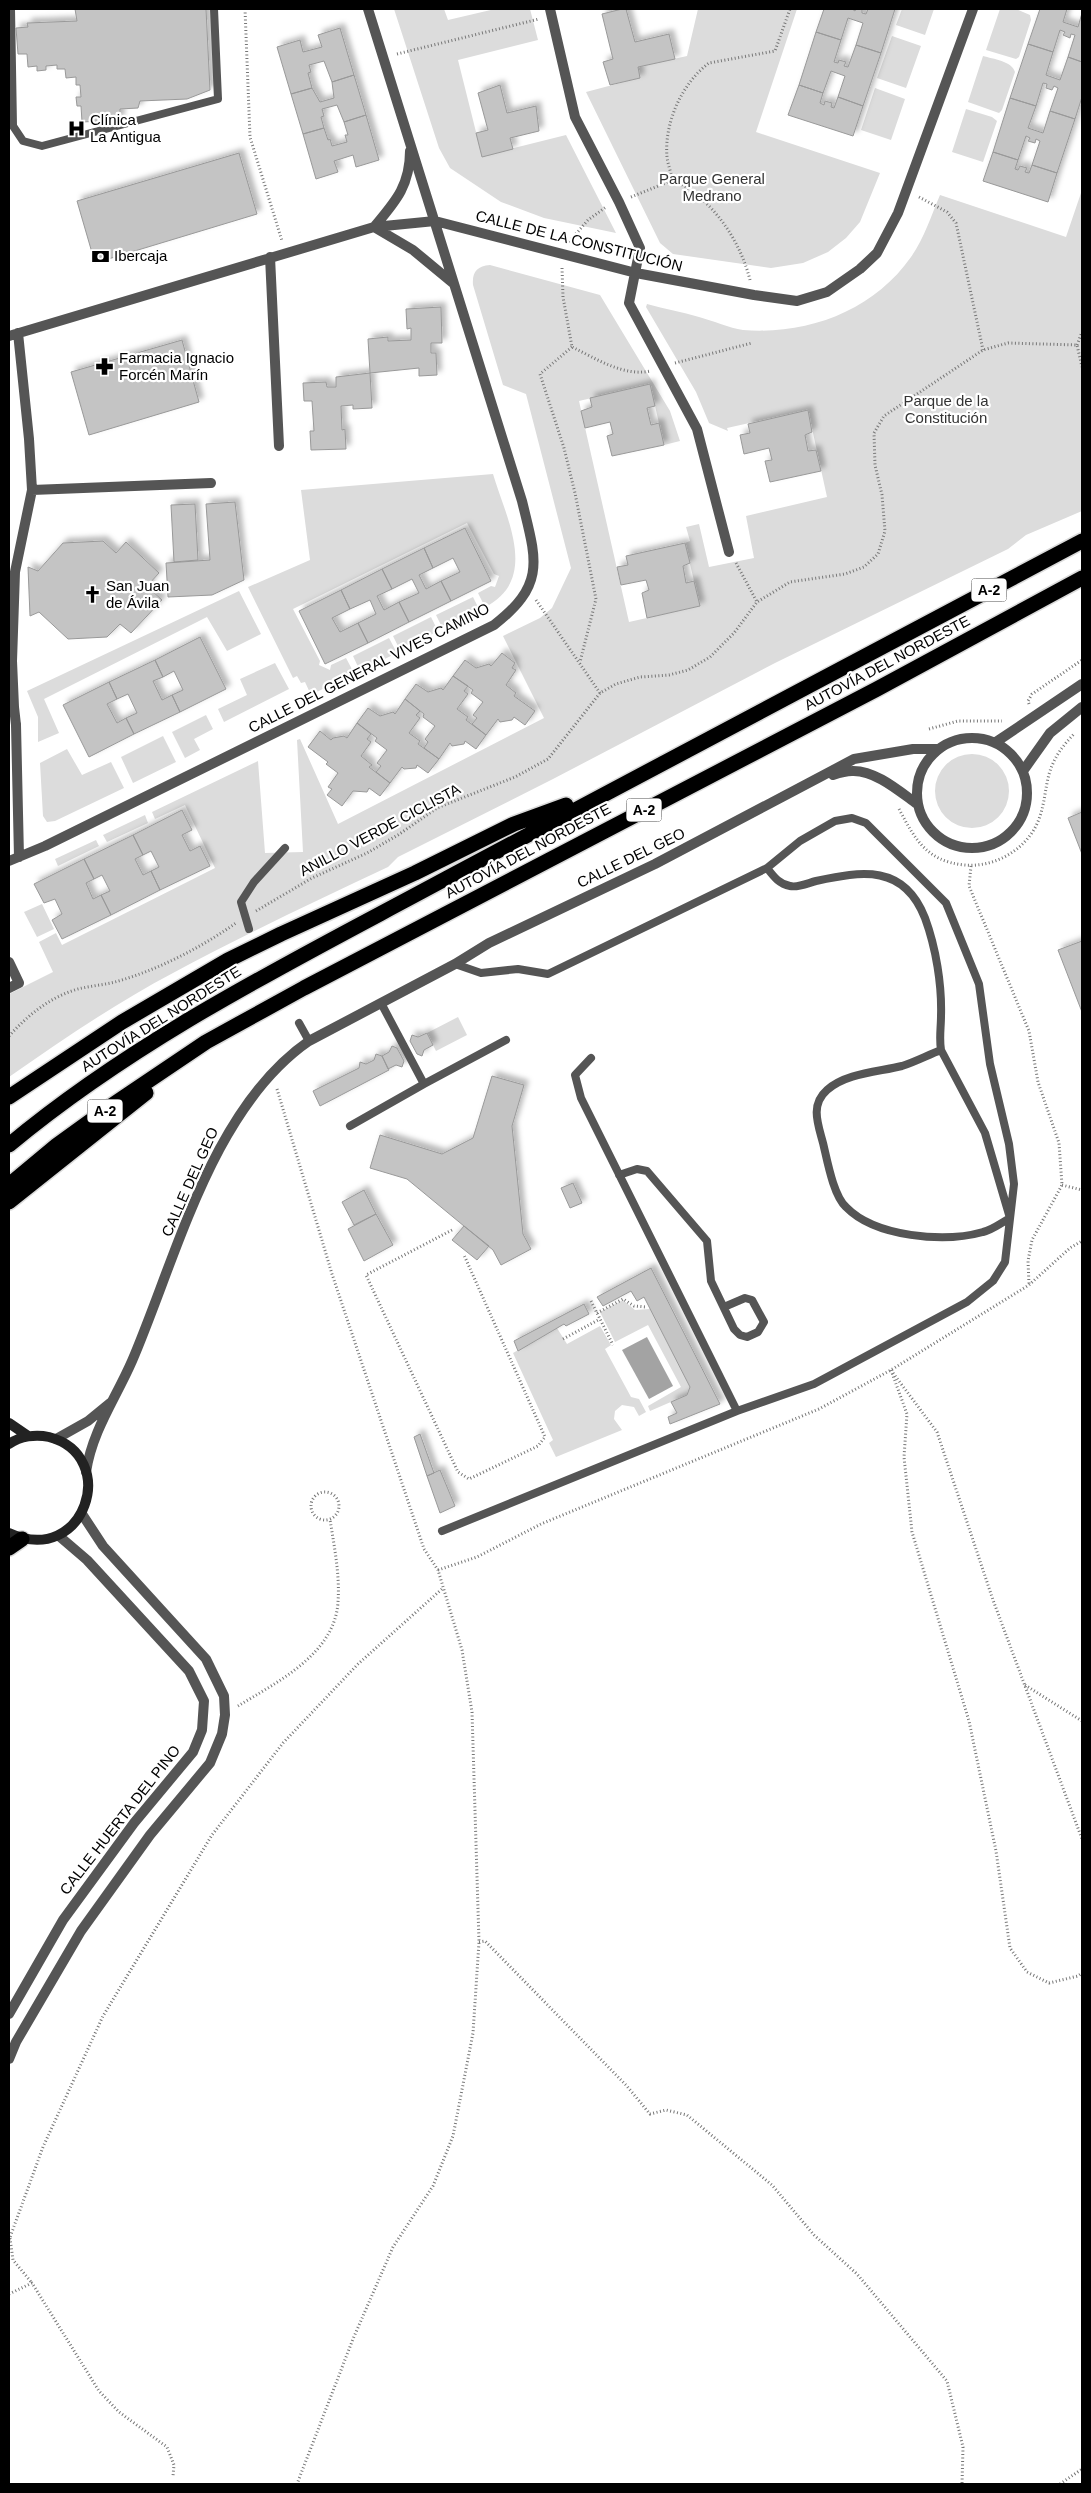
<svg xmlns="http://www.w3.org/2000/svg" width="1091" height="2493" font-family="Helvetica,sans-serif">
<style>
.green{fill:#dcdcdc}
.water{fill:#a3a3a3}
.building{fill:#c4c4c4;stroke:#999;filter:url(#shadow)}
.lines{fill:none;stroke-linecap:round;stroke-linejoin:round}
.motorway-casing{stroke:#dbdbdb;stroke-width:18}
.path{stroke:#777;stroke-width:3;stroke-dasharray:1 2.5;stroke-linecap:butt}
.service{stroke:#555;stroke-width:8}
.pedestrian{stroke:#555;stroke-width:10}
.minor{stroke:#555;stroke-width:10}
.tertiary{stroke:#555;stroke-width:10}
.secondary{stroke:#222;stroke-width:10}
.motorway{stroke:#000;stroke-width:15}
.labels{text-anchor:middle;stroke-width:4.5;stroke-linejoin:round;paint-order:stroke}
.shield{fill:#fff;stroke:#4c4c4c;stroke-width:1}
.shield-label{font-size:14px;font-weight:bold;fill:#000}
.poi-label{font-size:15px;fill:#000;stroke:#fff;text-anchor:start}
.park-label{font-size:15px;fill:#333;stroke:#fff}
.street-label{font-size:15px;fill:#000;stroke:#fff}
</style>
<defs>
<filter id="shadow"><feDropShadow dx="4.5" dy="-4.5" stdDeviation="2.5" flood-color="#0004"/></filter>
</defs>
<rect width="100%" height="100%" fill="#fff"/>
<path class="green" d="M394,9H444L448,20L495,9H530L538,40L458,60L482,156L566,135L616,233L544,218L501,202L450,168L439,148Z
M698,9H797L756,132L880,173L860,222L846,238L828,252L803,263L771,268L673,254L660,243L586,92L639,78L638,67L687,56Z
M902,9H934L925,35L896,25Z
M1000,9H1016L1030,15L1031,20L1019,57L1016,59L986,50Z
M892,36L921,46L906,88L877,78Z
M983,56C993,59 1012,61 1015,72L1002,110L999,113L968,102Z
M875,88L905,99L891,140L861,130Z
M966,109L992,117L997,121L983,162L952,152Z
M1082,190V511L1026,535L1008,549L775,663L553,779L398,857L388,867C316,901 243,935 173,973C116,1003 62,1040 9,1077V994L53,972L39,942L56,933L62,945L215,868L185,805L155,819L152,812L258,761L265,853L303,852L297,740L300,739L338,824L544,718L503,636L540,618L552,608L571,568L526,394L503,385L473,285C472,272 477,266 490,265L600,295L670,411L680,441L664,445L650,384L579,401L629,622L700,606L685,543L690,541L686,527L699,524L709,567L754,558L746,516L827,497L808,410L727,428L728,431L709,423L696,392L646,307L647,304C665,309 682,312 699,317C714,321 729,328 743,330C808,335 873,311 911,257C924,239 931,216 940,195L1066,237Z
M493,474C506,518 540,579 485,607L478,593L491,586L495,587L499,576L494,574L467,523L293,609L320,661L319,665L330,670L331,665L346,658L354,673L311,695L305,682L301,683L297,676L293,678L248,587L310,560L301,490Z
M239,591L261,634L227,651L207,617L44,699L59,733L38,742V717L27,691Z
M473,597L480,611L443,629L436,615Z
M431,617L438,631L400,650L393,636Z
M389,638L397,653L360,671L353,656Z
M275,663L289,689L224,722L218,709L247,695L240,679Z
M206,715L213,729L194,739L200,750L185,758L172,732Z
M163,736L176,762L133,783L121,757Z
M67,749L82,775L111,762L124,788L55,821L47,822L43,816L40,763Z
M935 791a37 37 0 1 1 74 0a37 37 0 1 1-74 0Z
M145,815L148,823L107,842L103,835Z
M96,840L99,846L58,866L55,859Z
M42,904L54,929L37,937L24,912Z
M458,1017L467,1035L436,1051L427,1033Z
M623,1300L635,1310L650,1309L690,1387L687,1395L650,1411L648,1406L681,1387L648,1325L615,1342L600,1312Z
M600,1326L611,1345L605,1349L631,1397L639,1399L646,1412L639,1416L634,1407L622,1405L615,1411L614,1419L622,1430L556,1457L549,1443L553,1440L513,1353L557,1328L567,1344Z"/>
<path class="water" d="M647,1337L673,1386L649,1399L622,1350Z"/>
<path class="building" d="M75,9H206L210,90L187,99L140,101L138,108L120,109V120L82,122L81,106H77L76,97H81L80,85H76V77L66,78L65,69H57V65L46,66V70L37,71V66L28,67L27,54H18L16,28L28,27L27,23L77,21Z
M622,9H626L635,42L669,34L675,59L638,67L640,78L610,85L603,62L613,59L602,14Z
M824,9H852L855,11L856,9H862V13L866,14L868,9H895L881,53L856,45L863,23L848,18L841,40L816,32Z
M1040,9H1067L1063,22L1078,27L1082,13V62L1068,57L1075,35L1071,34L1070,38L1063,35L1065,32L1060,30L1053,52L1028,44Z
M340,28L354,75L332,82L324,61L309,65L311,72L308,73L312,88L291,94L277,47L300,40L303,52L322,47L318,35Z
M816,32L841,40L834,62L838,63L839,60L846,62L844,66L848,67L856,45L881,53L863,106L838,97L845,76L831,71L823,93L799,85Z
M1028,44L1053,52L1046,75L1060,80L1068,57L1082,62V97L1075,119L1050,111L1058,88L1054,86L1052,90L1046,88L1047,84L1043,83L1036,106L1010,98Z
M354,75L366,115L344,122L337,105L322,109L324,116L321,117L324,128L303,134L291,94L312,88L320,102L334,98L332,82Z
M500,85L507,113L536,106L539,131L510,138L513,149L482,157L476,133L488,130L478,93Z
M799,85L823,93L820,103L824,105L825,101L832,103L831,107L834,108L838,97L863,106L853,136L788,115Z
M1010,98L1036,106L1028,128L1043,133L1050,111L1075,119L1057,173L1032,165L1040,141L1036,139L1035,143L1028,141L1030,138L1026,136L1018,160L993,152Z
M366,115L379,160L356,167L353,155L334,161L338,172L316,179L303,134L324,128L328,140L330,139L332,146L347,142L345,135H348L344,122Z
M993,152L1018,160L1015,169L1018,170L1020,166L1027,168L1025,172L1029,173L1032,165L1057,173L1048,202L983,181Z
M239,153L257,214L95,263L77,201Z
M441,307L442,343H431V353H436L437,375L419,376V368L370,373L368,339L388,337V341L411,340V328L407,329L406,309Z
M182,340L199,402L89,435L71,372Z
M370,373L372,408L353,409V405L341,406L342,430L345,429L346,449L311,450L310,431H314L312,401H304L303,383L326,382L327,387H336V377Z
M650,384L655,406L647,408L651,425L659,423L664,445L612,456L607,436L613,434L610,422L585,428L581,411L592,407L590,398Z
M808,410L812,432L805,435L808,451L816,450L821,471L770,482L765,461L772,460L769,448L744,454L740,435L750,433L748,424Z
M235,502L244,580L212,595L168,597L166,563L210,560L206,504Z
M195,504L198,560L174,562L171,505Z
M465,528L491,581L451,601L441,581L460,572L453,558L433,568L424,548Z
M103,541L116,553L126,542L159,573L149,584L150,589L162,600L131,633L120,624L107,637L68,639L39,612L30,616L28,567L38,571L63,543Z
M685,543L690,563L683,566L686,583L694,581L700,606L647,618L642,593L649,590L646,580L621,585L617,567L628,565L626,556Z
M424,548L433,568L419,575L426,589L441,581L451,601L409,622L399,602L419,593L412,579L392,589L382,569Z
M382,569L392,589L377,596L384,610L399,602L409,622L368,643L358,623L376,614L370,600L350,609L341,590Z
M341,590L350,609L332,618L340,632L358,623L368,643L325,664L299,611Z
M200,637L226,689L180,712L172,695L183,690L174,671L163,677L155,660Z
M502,653L515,663L512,668L516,670L506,685L516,693L514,696L535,711L525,725L514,717L512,720L500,722L498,719L486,735L472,724L477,718L473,715L483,702L471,693L473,690L453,676L465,660L476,668L489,664L491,666Z
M155,660L163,677L153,681L162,700L172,695L180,712L134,734L126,718L137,713L128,694L117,699L109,682Z
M453,676L468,686L464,691L468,694L457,709L468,717L466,720L486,735L476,749L465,741L464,744L452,746L450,743L439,759L424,748L428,742L425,739L435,726L423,717L424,714L405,699L416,684L428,692L441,688L443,690Z
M109,682L117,699L107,704L117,723L126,718L134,734L89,757L63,705Z
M405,699L420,711L416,715L420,718L409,733L420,741L418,744L439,759L428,773L417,765L416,768L404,769L402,767L390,783L376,772L381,766L377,763L387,750L375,741L377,738L357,723L368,708L380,716L393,712L395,714Z
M357,723L371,734L367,739L371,742L361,756L372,765L369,767L390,783L380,796L369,788L367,792L353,791L342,806L327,795L332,789L328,787L338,773L326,764L328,762L308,747L320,731L331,740L333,738L344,736L347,738Z
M182,810L192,830L182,835L190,851L200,846L210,866L160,890L151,871L159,867L151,851L143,855L133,835Z
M1082,812V854L1068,818Z
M133,835L143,855L135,859L143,875L151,871L160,890L111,915L101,895L110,891L102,875L94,879L84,859Z
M84,859L94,879L86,883L93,899L101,895L111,915L62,939L52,920L62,914L55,899L44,903L34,884Z
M1082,941V1012L1058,950Z
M427,1033L433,1045L424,1050L422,1056L417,1054L410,1041L412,1035L418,1037Z
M392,1046L397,1048L404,1061L402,1067L396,1065L388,1069L382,1056L389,1052Z
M376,1054L382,1056L389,1070L320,1106L313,1091L359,1068L360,1062L366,1064L374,1060Z
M492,1076L524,1085L512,1126L523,1234L531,1249L501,1265L493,1250L407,1179L370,1168L380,1135L442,1154L473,1138Z
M573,1183L582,1203L570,1208L561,1188Z
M364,1190L376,1214L354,1225L342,1202Z
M376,1214L393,1245L364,1261L348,1229Z
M464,1226L489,1246L477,1260L452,1240Z
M651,1268L720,1404L670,1424L668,1417L677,1413L671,1402L687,1395L690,1387L644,1297L637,1301L631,1291L603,1306L597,1297Z
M584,1304L589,1314L566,1326L564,1324L518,1351L514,1341Z
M420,1434L434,1473L427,1476L414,1437Z
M440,1470L455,1506L440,1513L427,1476Z"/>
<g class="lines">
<defs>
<path id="motorway" d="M9,1097L122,1022L228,960L281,934L415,873L514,824L566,805
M9,1145C141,1035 297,959 447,878C658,764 870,652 1082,541
M9,1185L57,1145L111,1106L206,1042L304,988L877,689L1082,578
M9,1202L146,1093
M9,1548L22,1539"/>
</defs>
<use href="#motorway" class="motorway-casing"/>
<path class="path" d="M245,9L250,137L282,241
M397,54L539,19
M631,197L673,180
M919,197L947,212L956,223L983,350
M569,242L588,220L606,207
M562,268L563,297L572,347C595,358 624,377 650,371
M750,280C740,240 712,198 673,180C671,173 668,165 667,157C664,123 682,83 709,63L775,51L790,9
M1077,345L1082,332
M572,347L540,374L564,448L575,493L596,599L580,662
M675,363L752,343
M736,563L757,602
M536,600L600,693
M1029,704L1028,701L1032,694L1082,660
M929,729L958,721H1002
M899,809C915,839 926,861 964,865C995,868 1028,849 1039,819C1045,803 1045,787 1050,771C1055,756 1064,744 1075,733
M971,866L969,886L1029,1031L1038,1082L1059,1143L1062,1185L1032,1240L1028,1261L1029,1284
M256,911L312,878L367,853L398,835L437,808L515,777L548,759L600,693L616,684L640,677L669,675L688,670L710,657L734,633L757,602L790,582L845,574L864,567L878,554L885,531L882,495L875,465L874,433L884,416L983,350L1008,343L1077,345L1082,367
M9,1036C28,1015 50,997 78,989C90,986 103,985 115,982C158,970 200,948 236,923
M277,1089L332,1274L424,1549L438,1570L462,1650L472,1712L479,1942L473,2033L453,2136L433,2186L393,2247L353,2339L297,2484
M1062,1185L1082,1190
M452,1230L366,1275L458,1472L469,1479L538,1446L545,1437L464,1255
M591,1301L613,1345
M597,1313L623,1299L634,1306L646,1307
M563,1339L600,1319
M891,1370L907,1414L904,1457L912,1532L969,1721L996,1851L1010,1948L1027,1972L1049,1983L1078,1976L1082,1973
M893,1373L937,1432L993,1600L1082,1839
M311 1506a14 14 0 1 1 28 0a14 14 0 1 1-28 0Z
M438,1570L477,1557L541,1524L819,1409L891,1370L1029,1285L1070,1248L1082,1241
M1025,1685L1082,1721
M238,1706C277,1682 335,1654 338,1602C340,1574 334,1546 330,1519
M479,1942L485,1941L626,2085L650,2114L666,2110L687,2115L772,2185L814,2235L857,2274L947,2381L963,2447L962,2484
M10,2238L13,2260L32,2283
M9,2240L43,2147L103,2016L212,1835L283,1743L358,1664L443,1588
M9,2294L32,2283L99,2391L119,2412L167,2447L174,2465L173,2476
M1060,2484L1082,2469"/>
<path class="service" d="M11,9L13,126L23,141L42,146L218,99L214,9
M767,868C774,877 779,884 790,886C798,888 808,883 816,881C862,871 904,864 925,918C936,948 942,985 941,1016C941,1028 939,1038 941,1050L985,1133L1010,1218C1001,1223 992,1230 983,1232C944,1243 875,1237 846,1207C833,1195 827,1159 823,1143C818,1124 810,1105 827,1090C846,1073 878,1072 902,1066C915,1062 928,1055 941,1050
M249,929L241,902L254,882L285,848
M455,964L481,973L518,969L548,974L767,868L800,841L835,821L852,818L866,823L946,903L979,984L990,1064L1009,1144L1014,1184L1005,1262L993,1281L967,1302L814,1384L737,1411L581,1098L575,1075L591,1058
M381,1003L424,1084L506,1040
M299,1023L309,1041
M350,1126L424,1084
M619,1175L637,1169L647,1171L707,1241L711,1281L734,1329L740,1335L747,1337L758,1332L764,1322L752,1300L745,1298L724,1307
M442,1531L737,1411"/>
<path class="pedestrian" d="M14,707L16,725
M9,708L14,707L12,661"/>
<path class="minor" d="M550,9L575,117L619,202L640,248L629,303L697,429L729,552
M410,151C410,186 395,202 374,227L413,250L454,284
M270,257L279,446
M9,336L374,227L435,221L636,273L754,295L797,301L827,292L860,269L877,253L898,213L973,9
M32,490L211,483
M12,661L15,572L32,490L29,439L18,333
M16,725L19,857
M917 793a55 55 0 1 1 110 0a55 55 0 1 1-110 0Z
M996,742L1082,684
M1023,771L1050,733L1082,707
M833,775C839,773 845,771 852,771C875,770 899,791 917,804
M9,861L45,846L494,625C547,584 536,559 522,501L368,9
M9,962L19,983L9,988
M56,1439L88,1421L110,1403
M86,1472C92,1431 116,1398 132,1361C177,1256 212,1108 309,1041L455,964L489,943L655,864L854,759L913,749H937"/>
<path class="tertiary" d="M9,2014L63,1920L134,1823L193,1752L202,1730L204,1701L189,1671L87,1560L59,1536
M9,2059L16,2042L81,1931L150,1835L210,1763L222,1734L225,1715L224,1696L206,1659L103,1546L82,1514"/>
<path class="secondary" d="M9,1423L28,1436
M9,1444C20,1436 36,1434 49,1437C121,1456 85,1568 9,1533"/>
<use href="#motorway" class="motorway"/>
</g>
<defs>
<symbol id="hospital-bare" viewBox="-9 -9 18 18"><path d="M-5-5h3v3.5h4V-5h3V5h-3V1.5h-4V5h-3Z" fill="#000" stroke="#fff" stroke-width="2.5" paint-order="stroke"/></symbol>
<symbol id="bank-bare" viewBox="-9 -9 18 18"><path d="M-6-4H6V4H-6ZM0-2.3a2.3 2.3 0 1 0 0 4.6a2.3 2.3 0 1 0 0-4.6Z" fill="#000" stroke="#fff" stroke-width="2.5" paint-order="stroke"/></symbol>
<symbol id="pharmacy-bare" viewBox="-9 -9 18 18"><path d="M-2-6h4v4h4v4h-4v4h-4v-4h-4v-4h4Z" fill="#000" stroke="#fff" stroke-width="2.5" paint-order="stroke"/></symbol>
<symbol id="church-bare" viewBox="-9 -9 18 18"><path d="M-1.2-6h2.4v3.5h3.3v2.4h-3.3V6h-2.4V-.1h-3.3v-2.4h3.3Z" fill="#000" stroke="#fff" stroke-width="2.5" paint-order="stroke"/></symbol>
</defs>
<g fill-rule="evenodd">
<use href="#hospital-bare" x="64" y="116" width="25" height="25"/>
<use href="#bank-bare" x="88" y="244" width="25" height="25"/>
<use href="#pharmacy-bare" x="92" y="354" width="25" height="25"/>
<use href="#church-bare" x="80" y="582" width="25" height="25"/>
</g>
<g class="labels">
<g class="shield">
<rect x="971.5" y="578.5" width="35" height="23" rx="4"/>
<rect x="626.5" y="798.5" width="35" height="23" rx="4"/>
<rect x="87.5" y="1099.5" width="35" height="23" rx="4"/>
</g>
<g class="shield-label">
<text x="989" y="595">A-2</text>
<text x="644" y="815">A-2</text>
<text x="105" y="1116">A-2</text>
</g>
<g class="poi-label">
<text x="90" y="125">Clínica<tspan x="90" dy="17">La Antigua</tspan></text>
<text x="114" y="261">Ibercaja</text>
<text x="119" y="363">Farmacia Ignacio<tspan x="119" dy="17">Forcén Marín</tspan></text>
<text x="106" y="591">San Juan<tspan x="106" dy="17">de Ávila</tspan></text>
</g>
<g class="park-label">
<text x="712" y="184">Parque General<tspan x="712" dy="17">Medrano</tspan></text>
<text x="946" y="406">Parque de la<tspan x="946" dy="17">Constitución</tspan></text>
</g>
<g class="street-label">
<text transform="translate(579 241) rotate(14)" y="5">CALLE DE LA CONSTITUCIÓN</text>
<text transform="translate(887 663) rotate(-28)" y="5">AUTOVÍA DEL NORDESTE</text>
<text transform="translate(369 668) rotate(-27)" y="5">CALLE DEL GENERAL VIVES CAMINO</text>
<text transform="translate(380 830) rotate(-28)" y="5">ANILLO VERDE CICLISTA</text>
<text transform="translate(528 851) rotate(-28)" y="5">AUTOVÍA DEL NORDESTE</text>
<text transform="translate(631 858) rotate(-26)" y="5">CALLE DEL GEO</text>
<text transform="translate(161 1019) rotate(-32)" y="5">AUTOVÍA DEL NORDESTE</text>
<text transform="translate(190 1182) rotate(-66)" y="5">CALLE DEL GEO</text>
<text transform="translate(120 1820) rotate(-52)" y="5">CALLE HUERTA DEL PINO</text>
</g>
</g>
<rect width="1091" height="2493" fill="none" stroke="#000000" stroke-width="20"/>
</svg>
